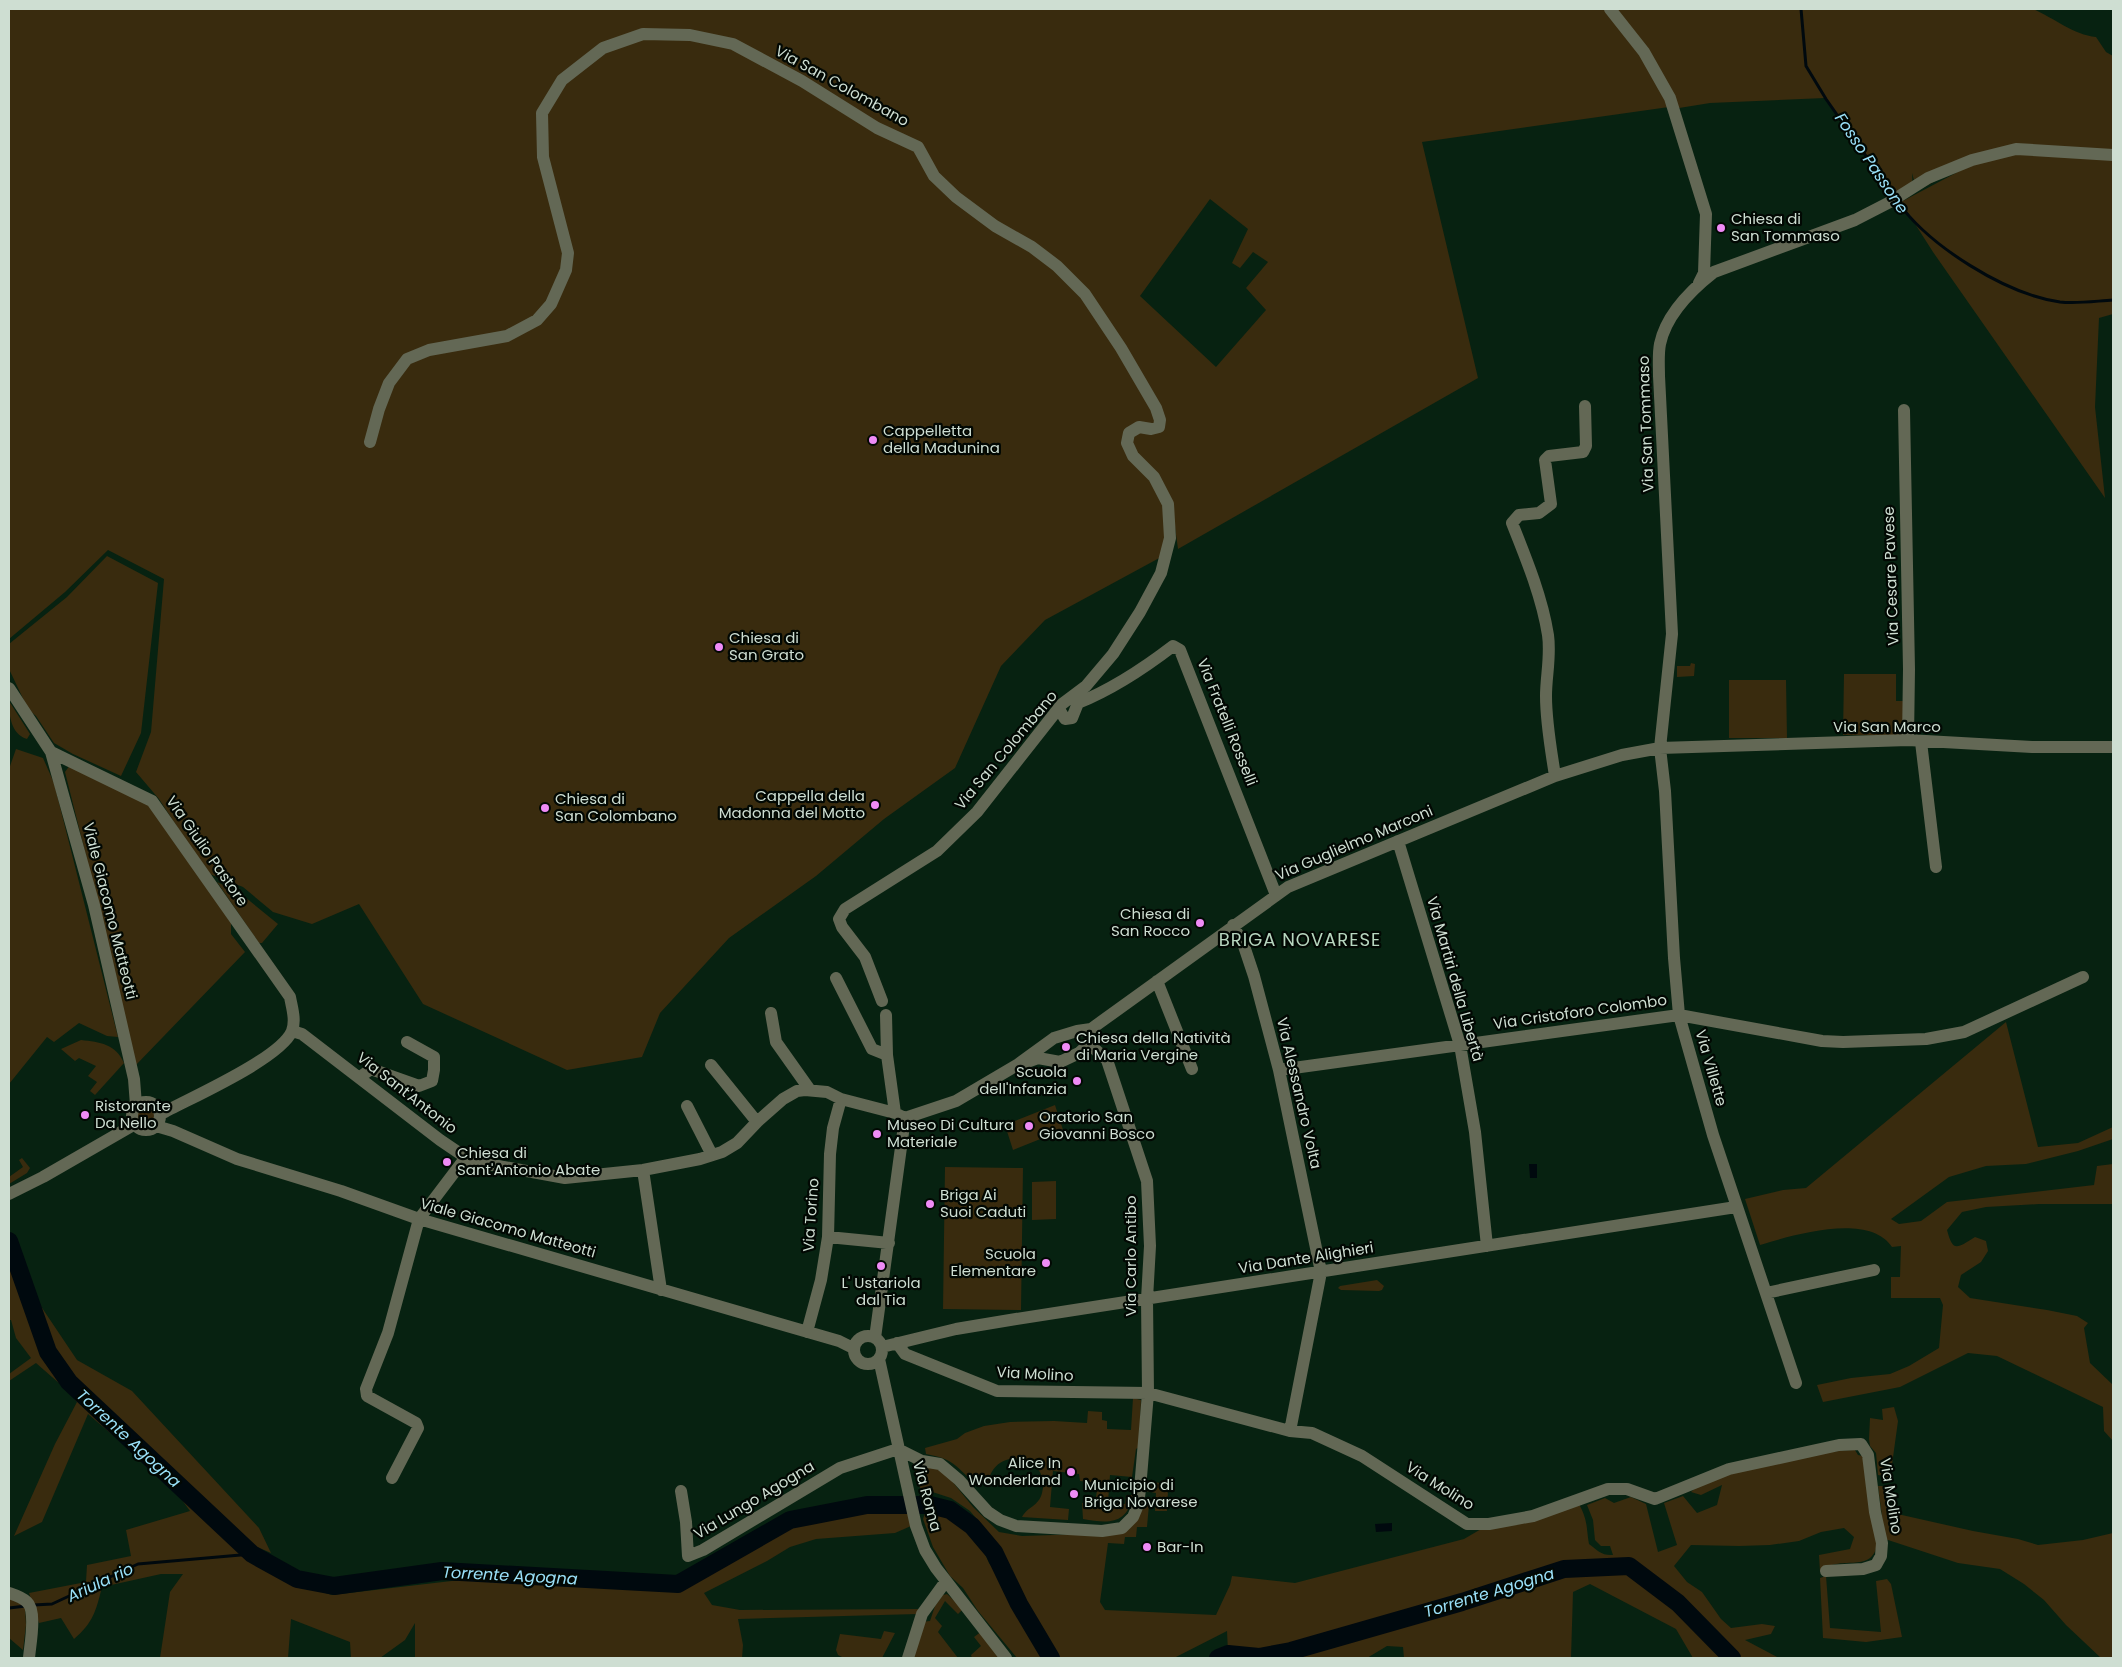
<svg xmlns="http://www.w3.org/2000/svg" width="2122" height="1667" font-family="Poppins,sans-serif">
<style>
.green{fill:#392b0e;fill-rule:evenodd}
.water{fill:#00090e}
.lines{fill:none;stroke-linecap:round;stroke-linejoin:round}
.stream{stroke:#00090e;stroke-width:3}
.river{stroke:#00090e;stroke-width:18}
.minor{stroke:#636855;stroke-width:12}
.poi-dot{fill:#ef8bf6;stroke:#020803;stroke-width:2}
.labels{text-anchor:middle;stroke-width:4.5;stroke-linejoin:round;paint-order:stroke}
.street-label{font-size:15px;fill:#ceded2;stroke:#020803}
.poi-label{font-size:15px;fill:#ceded2;stroke:#020803;text-anchor:start}
.water-label{font-size:16px;font-style:italic;fill:#9ae1f9;stroke:#020803}
.quarter-label{font-size:18px;letter-spacing:1px;fill:#b7d6bf;stroke:#020803}
</style>
<rect width="100%" height="100%" fill="#072211"/>
<path class="green" d="M9,9H1608L1643,52L1669,107L1422,142L1478,378L1178,549L1172,505L1155,477L1129,443L1131,434C1141,429 1149,431 1159,428L1161,420L1155,395L1112,327L1106,330C1117,349 1161,405 1157,426L1151,428L1139,425L1128,432C1127,435 1125,440 1126,444C1129,462 1160,483 1165,506C1168,518 1165,543 1163,556L1045,620L1001,666L955,768L884,819L816,876L729,938L660,1013L642,1057L567,1070L423,1004L359,904L312,924L273,912L243,887L207,873L159,799L136,772L151,732L164,579L108,550L65,592L9,639ZM1210,199L1248,229L1232,263L1240,268L1253,252L1268,262L1246,288L1266,310L1216,367L1140,296Z
M1612,9H2033C2054,18 2074,35 2096,37L2106,52L2113,56V153L2016,151L1959,168L1917,191L1912,173L1913,191L1899,199L1825,98L1710,103L1673,109Z
M2016,152L2113,157V314L2099,318L2095,407L2105,498L1933,252L1901,202L1971,165Z
M107,556L158,583L141,733L121,776L73,754L54,743L36,716L28,709L9,669V644L67,597Z
M1691,663L1695,664L1694,676L1677,677V666H1690Z
M1844,674H1896V701H1907V736L1843,735Z
M1729,680H1786L1787,738H1729Z
M9,701L30,734L27,739C11,734 9,716 9,701Z
M16,749L43,758L54,783L118,1037L107,1036L79,1023L54,1042L47,1037L9,1084V769Z
M70,765L150,802L231,923V934L245,952L135,1066L86,856L65,772Z
M217,882L240,893L278,924L262,943H259Z
M2006,1022L2038,1147L2078,1143L2113,1127V1139L2078,1151L2026,1164L1986,1166L1949,1177L1891,1219L1899,1224L1921,1221L1947,1202L2094,1185L2097,1166L2113,1164V1204H2039L1986,1207L1962,1212L1947,1230C1953,1253 1957,1248 1975,1237L1986,1241L1988,1251L1981,1262L1961,1275L1958,1287L1970,1298L2047,1310L2077,1316L2088,1323L2084,1328L2090,1363L2113,1385V1441L2104,1431L2103,1407L1997,1356L1968,1353L1900,1387L1823,1402L1817,1385L1851,1378L1890,1374L1909,1366L1939,1348L1943,1305L1940,1298H1891V1277H1900L1901,1246L1892,1247C1869,1212 1793,1235 1760,1245L1745,1199L1783,1190L1806,1188Z
M81,1040C100,1042 116,1044 124,1063L95,1095L90,1091L97,1082L88,1076L96,1066L79,1058L75,1061L61,1049Z
M134 1116a12 12 0 1 1 24 0a12 12 0 1 1-24 0Z
M1055,1105L1063,1130L1013,1150L1005,1125Z
M22,1158L30,1168L27,1173L9,1184V1177L23,1167L19,1160Z
M945,1167L1023,1168L1021,1310L943,1309Z
M1056,1181V1219L1032,1220V1182Z
M9,1245L47,1352L69,1382L251,1555L295,1584L332,1595L494,1576L679,1586L792,1527L906,1504L911,1526L895,1533L816,1539L790,1547L767,1561L704,1593L712,1605L740,1610L920,1609L918,1614L738,1619L743,1645L742,1658H415V1623L405,1640L380,1658H351L350,1642L291,1619L288,1658H160L170,1592L183,1574H161L102,1587C96,1611 93,1623 74,1639L61,1618L39,1623L29,1593L86,1582L87,1565L131,1556L126,1530L190,1511L171,1485L88,1414L42,1522L14,1536L55,1444L77,1402L68,1391L36,1363L9,1381V1374L31,1358L16,1338L11,1320H9Z
M1377,1280L1384,1286L1382,1290L1379,1291L1341,1290L1338,1288L1340,1286Z
M24,1281L77,1360L132,1391L259,1528L271,1553L255,1546L71,1377L52,1349Z
M1133,1398L1141,1400L1139,1447L1136,1449L1132,1477L1110,1475L1108,1502L1125,1504L1126,1495H1133C1127,1526 1107,1523 1083,1519L1082,1503L1095,1504L1098,1483L1080,1481L1079,1474L1053,1471L1050,1507L1069,1509L1068,1520L1022,1517C1027,1507 1039,1506 1042,1493C1052,1456 995,1443 988,1483L973,1482C955,1465 953,1459 926,1454L925,1448L957,1439L965,1433L984,1426L1010,1422L1054,1421L1087,1423L1088,1411L1102,1412V1420L1107,1421V1429L1131,1430Z
M1894,1407L1898,1421L1891,1472L1888,1477L1878,1475L1876,1453L1870,1446L1869,1439L1870,1418L1883,1420L1882,1409Z
M1855,1450L1858,1455L1863,1456L1877,1545C1871,1575 1839,1553 1820,1572L1819,1555L1850,1549L1854,1537L1844,1528L1821,1532L1799,1541L1770,1545L1739,1546L1691,1545L1674,1566L1687,1582L1702,1592L1721,1619L1731,1628L1762,1624L1775,1626L1771,1634L1745,1640L1779,1658H1739L1683,1598L1644,1571L1630,1565L1564,1567L1461,1600L1290,1650L1259,1654L1228,1652L1227,1631L1174,1658H1055L1023,1603L1009,1567L986,1530L970,1511L951,1498L920,1488L913,1462L943,1470L973,1507L999,1532L1022,1536L1117,1533L1144,1505H1149L1147,1527H1137L1136,1537H1125L1124,1544L1108,1543L1100,1602L1105,1610L1216,1615L1230,1585L1232,1576L1295,1583L1464,1539L1488,1525L1579,1504C1588,1521 1586,1526 1589,1544C1597,1550 1602,1556 1613,1555L1610,1546H1601L1595,1540L1593,1520L1587,1505L1605,1498L1614,1503L1631,1497L1646,1504L1658,1552L1677,1545L1664,1503L1683,1496L1697,1513L1717,1505L1722,1485L1701,1495L1691,1492C1707,1474 1790,1457 1816,1453C1829,1451 1843,1451 1855,1450Z
M1146,1481L1160,1483L1168,1492L1167,1511H1155L1156,1493L1145,1491Z
M1878,1486H1885L1893,1513L1973,1531L2018,1539L2038,1545L2083,1540L2113,1533V1658H2101L2066,1625L2044,1600L2024,1584L2000,1569L1958,1563L1885,1539Z
M925,1513L942,1515L966,1527L978,1538L989,1563L1010,1592L1049,1658H1017L978,1611L963,1588L950,1576L933,1547L923,1519Z
M1591,1568H1629L1678,1604L1730,1658H1693L1676,1629L1590,1584L1573,1592L1571,1658H1404L1403,1647L1387,1646L1367,1658H1224L1229,1656L1259,1658L1291,1653L1463,1603L1565,1570Z
M1826,1576L1830,1628L1881,1632L1876,1581L1887,1579L1891,1584L1902,1637L1866,1642L1823,1638L1820,1578Z
M947,1594L963,1609L958,1614L945,1601L935,1618L942,1626L938,1632L958,1658H909L920,1622L930,1621L935,1606L943,1595Z
M9,1598L25,1606L26,1625L23,1650L9,1638Z
M884,1631L895,1633L882,1658H844L838,1655L836,1650L840,1634L881,1639Z
M982,1631L1003,1658H972L971,1655L981,1646L974,1637Z"/>
<path class="water" d="M1529,1164H1537V1178H1530Z
M1392,1523V1531L1376,1532L1375,1524Z"/>
<g class="lines">
<path class="stream" d="M1801,9L1806,66L1826,99L1894,196
M1897,201C1929,246 2005,294 2060,302C2077,304 2096,301 2113,300
M34,1605L52,1604L138,1564L252,1554
M9,1608L26,1606"/>
<path class="river" d="M9,1241L48,1352L69,1382L252,1554L297,1579L334,1586L442,1571L678,1584L790,1520L867,1505H930L950,1510L972,1526L994,1552L1019,1604L1051,1658
M1218,1658L1228,1654L1259,1657L1291,1651L1462,1602L1564,1569L1629,1566L1678,1603L1732,1658"/>
<path class="minor" d="M1610,9L1644,52L1670,98L1706,214L1704,273L1699,283
M1904,410L1909,669L1908,740
M370,442L379,409L389,383L407,359L429,350L507,336L537,320L551,304L566,270L568,253L543,157L542,113L562,80L603,48L643,34L690,35L733,44L802,81L877,128L918,147L934,176L956,197L995,226L1032,247L1057,266L1085,294L1121,348L1156,408L1160,420L1159,427L1151,429L1139,427L1129,433L1127,443L1133,456L1154,477L1168,504L1170,538L1161,573L1140,612L1113,654L1086,686L1062,704L977,812L937,851L845,909L839,919L842,927L865,957L882,1001
M9,688L51,752L152,801L290,997C292,1008 296,1020 292,1031C280,1059 190,1098 161,1114
M1059,709L1065,719L1072,718L1078,703C1113,689 1143,669 1173,646L1180,650L1276,895
M1921,742L1936,867
M51,752L94,905L134,1079L136,1105
M1555,776C1551,749 1546,723 1546,696C1546,676 1551,656 1548,635C1542,597 1526,558 1512,523L1519,515L1539,513L1551,504L1545,460L1549,456L1583,452L1586,446L1585,406
M1398,841L1460,1045L1475,1132L1487,1246
M1233,925L1244,946L1254,976L1279,1070L1321,1272L1290,1431
M836,978L872,1049L887,1055
M1157,981L1192,1069
M771,1013L776,1042L810,1090
M886,1015L887,1055L895,1113
M292,1031L302,1034L440,1140L471,1161L565,1178L643,1170L700,1159L722,1152L737,1143L757,1122L783,1099L797,1091L805,1090L827,1092L841,1099L895,1113L905,1118
M1024,1063L1038,1058L1060,1062L1079,1053L1089,1044L1090,1038
M711,1065L757,1122
M1279,1070L1679,1015L1822,1041L1843,1042L1926,1039L1964,1032L2083,977
M360,1077L371,1069L419,1086L432,1081L434,1070V1057L407,1042
M132 1116a14 14 0 1 1 28 0a14 14 0 1 1-28 0Z
M687,1106L712,1155
M905,1118L956,1101L1017,1065L1054,1038L1077,1031L1091,1029L1288,887L1555,776L1622,755L1660,748L1908,740L2032,747H2113
M156,1126L173,1131L237,1159L341,1191L419,1219L839,1341L853,1348
M643,1170L661,1290
M9,1194L43,1177L135,1124
M828,1237L889,1243
M1766,1293L1874,1270
M807,1332L821,1280L828,1237L830,1154L833,1128L841,1099
M854 1350a14 14 0 1 1 28 0a14 14 0 1 1-28 0Z
M875,1338L905,1118
M897,1343L905,1354L997,1391L1148,1393L1290,1431L1312,1433L1362,1456L1467,1524H1489L1533,1516L1608,1489H1627L1655,1499L1729,1469L1839,1445L1861,1444L1868,1455L1875,1512L1882,1543L1881,1556L1876,1565L1863,1569L1826,1571
M882,1347L956,1329L1016,1319L1736,1207
M879,1359L916,1526L925,1550L936,1568L1006,1658
M1796,1383L1713,1135L1679,1015L1674,958L1665,791L1660,748L1672,634L1659,376C1659,366 1658,354 1660,344C1666,315 1691,290 1714,272L1855,220L1890,202L1928,178L1972,160L2016,149L2113,155
M392,1478L418,1428L416,1423L367,1396L366,1389L388,1333L419,1219L466,1157
M681,1491L686,1522L688,1556L703,1550L840,1468L898,1449L922,1461L940,1464L959,1480L988,1512L1000,1520L1016,1526L1102,1531L1122,1528L1133,1517L1138,1505L1140,1489L1148,1393L1147,1299L1150,1246L1147,1181L1107,1060L1089,1044
M9,1593C15,1595 22,1597 27,1602C37,1611 30,1645 29,1658
M908,1658L922,1614L946,1581"/>
</g>
<g class="poi-dot">
<circle cx="1721" cy="228" r="5"/>
<circle cx="873" cy="440" r="5"/>
<circle cx="719" cy="647" r="5"/>
<circle cx="875" cy="805" r="5"/>
<circle cx="545" cy="808" r="5"/>
<circle cx="1200" cy="923" r="5"/>
<circle cx="1066" cy="1047" r="5"/>
<circle cx="1077" cy="1081" r="5"/>
<circle cx="85" cy="1115" r="5"/>
<circle cx="1029" cy="1126" r="5"/>
<circle cx="877" cy="1134" r="5"/>
<circle cx="447" cy="1162" r="5"/>
<circle cx="930" cy="1204" r="5"/>
<circle cx="1046" cy="1263" r="5"/>
<circle cx="881" cy="1266" r="5"/>
<circle cx="1071" cy="1472" r="5"/>
<circle cx="1074" cy="1494" r="5"/>
<circle cx="1147" cy="1547" r="5"/>
</g>
<g class="labels">
<g class="street-label">
<text transform="translate(842 86) rotate(29)" y="5">Via San Colombano</text>
<text transform="translate(1646 424) rotate(-92)" y="5">Via San Tommaso</text>
<text transform="translate(1891 576) rotate(-92)" y="5">Via Cesare Pavese</text>
<text transform="translate(1227 722) rotate(68)" y="5">Via Fratelli Rosselli</text>
<text x="1887" y="732">Via San Marco</text>
<text transform="translate(1006 750) rotate(-50)" y="5">Via San Colombano</text>
<text transform="translate(1354 843) rotate(-23)" y="5">Via Guglielmo Marconi</text>
<text transform="translate(207 851) rotate(55)" y="5">Via Giulio Pastore</text>
<text transform="translate(110 911) rotate(76)" y="5">Viale Giacomo Matteotti</text>
<text transform="translate(1455 979) rotate(74)" y="5">Via Martiri della Libertà</text>
<text transform="translate(1580 1012) rotate(-8)" y="5">Via Cristoforo Colombo</text>
<text transform="translate(1711 1068) rotate(74)" y="5">Via Villette</text>
<text transform="translate(407 1093) rotate(38)" y="5">Via Sant'Antonio</text>
<text transform="translate(1299 1093) rotate(77)" y="5">Via Alessandro Volta</text>
<text transform="translate(811 1215) rotate(-86)" y="5">Via Torino</text>
<text transform="translate(508 1228) rotate(16)" y="5">Viale Giacomo Matteotti</text>
<text transform="translate(1131 1256) rotate(-90)" y="5">Via Carlo Antibo</text>
<text transform="translate(1306 1258) rotate(-9)" y="5">Via Dante Alighieri</text>
<text transform="translate(1035 1374) rotate(3)" y="5">Via Molino</text>
<text transform="translate(1440 1486) rotate(32)" y="5">Via Molino</text>
<text transform="translate(927 1496) rotate(75)" y="5">Via Roma</text>
<text transform="translate(1891 1496) rotate(81)" y="5">Via Molino</text>
<text transform="translate(754 1500) rotate(-31)" y="5">Via Lungo Agogna</text>
</g>
<g class="poi-label">
<text x="1731" y="224">Chiesa di<tspan x="1731" dy="17">San Tommaso</tspan></text>
<text x="883" y="436">Cappelletta<tspan x="883" dy="17">della Madunina</tspan></text>
<text x="729" y="643">Chiesa di<tspan x="729" dy="17">San Grato</tspan></text>
<text x="865" y="801" text-anchor="end">Cappella della<tspan x="865" dy="17">Madonna del Motto</tspan></text>
<text x="555" y="804">Chiesa di<tspan x="555" dy="17">San Colombano</tspan></text>
<text x="1190" y="919" text-anchor="end">Chiesa di<tspan x="1190" dy="17">San Rocco</tspan></text>
<text x="1076" y="1043">Chiesa della Natività<tspan x="1076" dy="17">di Maria Vergine</tspan></text>
<text x="1067" y="1077" text-anchor="end">Scuola<tspan x="1067" dy="17">dell'Infanzia</tspan></text>
<text x="95" y="1111">Ristorante<tspan x="95" dy="17">Da Nello</tspan></text>
<text x="1039" y="1122">Oratorio San<tspan x="1039" dy="17">Giovanni Bosco</tspan></text>
<text x="887" y="1130">Museo Di Cultura<tspan x="887" dy="17">Materiale</tspan></text>
<text x="457" y="1158">Chiesa di<tspan x="457" dy="17">Sant'Antonio Abate</tspan></text>
<text x="940" y="1200">Briga Ai<tspan x="940" dy="17">Suoi Caduti</tspan></text>
<text x="1036" y="1259" text-anchor="end">Scuola<tspan x="1036" dy="17">Elementare</tspan></text>
<text x="881" y="1288" text-anchor="middle">L' Ustariola<tspan x="881" dy="17">dal Tia</tspan></text>
<text x="1061" y="1468" text-anchor="end">Alice In<tspan x="1061" dy="17">Wonderland</tspan></text>
<text x="1084" y="1490">Municipio di<tspan x="1084" dy="17">Briga Novarese</tspan></text>
<text x="1157" y="1552">Bar-In</text>
</g>
<g class="water-label">
<text transform="translate(1872 163) rotate(56)" y="6">Fosso Passone</text>
<text transform="translate(129 1438) rotate(43)" y="6">Torrente Agogna</text>
<text transform="translate(510 1575) rotate(3)" y="6">Torrente Agogna</text>
<text transform="translate(100 1582) rotate(-25)" y="6">Ariula rio</text>
<text transform="translate(1489 1592) rotate(-17)" y="6">Torrente Agogna</text>
</g>
<g class="quarter-label">
<text x="1300" y="946">BRIGA NOVARESE</text>
</g>
</g>
<rect width="2122" height="1667" fill="none" stroke="#ceded2" stroke-width="20"/>
</svg>
